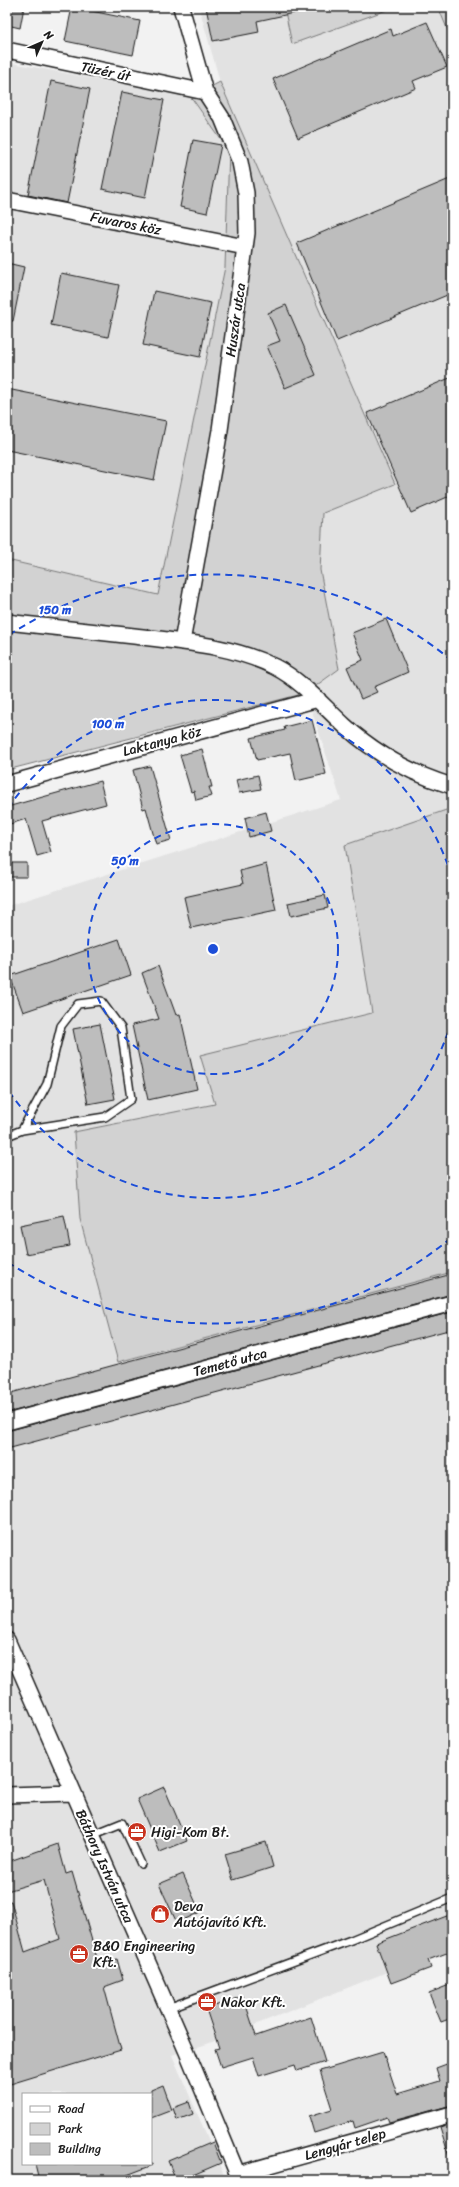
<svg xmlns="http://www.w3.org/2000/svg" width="459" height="2187" font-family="Sriracha,sans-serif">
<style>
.built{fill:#e2e2e2;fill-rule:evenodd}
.green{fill:#d2d2d2;stroke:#777}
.building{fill:#bdbdbd;stroke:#1c1c1c}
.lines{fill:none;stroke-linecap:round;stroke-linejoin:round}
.lane-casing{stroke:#1c1c1c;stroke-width:10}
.street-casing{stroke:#1c1c1c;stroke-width:18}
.lane{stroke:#fff;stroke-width:7}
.street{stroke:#fff;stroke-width:15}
.ring{fill:none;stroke:#1d4ed8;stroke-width:2;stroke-dasharray:7 5}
.labels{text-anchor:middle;stroke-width:4;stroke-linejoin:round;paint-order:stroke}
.street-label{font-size:14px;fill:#1c1c1c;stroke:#fff}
.poi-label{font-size:14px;fill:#1c1c1c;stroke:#fff;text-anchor:start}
.centre{fill:#1d4ed8;stroke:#fff;stroke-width:2}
.ring-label{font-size:12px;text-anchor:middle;font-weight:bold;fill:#1d4ed8;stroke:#fff;stroke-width:4;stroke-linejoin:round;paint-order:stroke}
</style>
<rect width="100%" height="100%" fill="#f2f2f2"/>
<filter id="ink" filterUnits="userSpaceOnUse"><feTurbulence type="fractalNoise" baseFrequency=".025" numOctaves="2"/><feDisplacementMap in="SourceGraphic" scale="8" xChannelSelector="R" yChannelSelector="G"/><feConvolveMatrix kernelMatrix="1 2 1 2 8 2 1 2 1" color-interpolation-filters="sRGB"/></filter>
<g filter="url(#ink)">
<path class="built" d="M199,7H284L292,43L395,7H438L452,40V808L345,845L373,1013L200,1055L215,1104L74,1132L119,1362L452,1272V1946L207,2044L172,2055L226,2180H7V906L341,800L306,693L339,669L320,570L323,513L395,484L220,82ZM23,2094H151V2164H23Z
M7,62L191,97L229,151L225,267L158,595L7,560Z"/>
<path class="green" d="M284,7H395L292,44Z
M438,7H452V40Z
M220,82L395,484L323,513L320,570L339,669L306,693L7,770V560L158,595L225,267L229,151L191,97Z
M452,808V1272L118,1362L80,1219L74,1132L215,1104L200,1055L372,1013L345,845Z"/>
<path class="building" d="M7,7H24L20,28L7,25Z
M72,7L140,21L133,55L65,41Z
M206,7H293L294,13L257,21L259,32L213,41Z
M427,22L447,67L413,81L416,88L298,138L273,79L391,29L393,36Z
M51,81L90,89L67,203L28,195Z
M122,92L164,100L145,198L102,189Z
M193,140L221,145L207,213L180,207Z
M452,178V293L337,341L297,243Z
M7,263L24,267L13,321H7Z
M61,273L119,285L108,337L51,325Z
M154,291L211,303L200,357L143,345Z
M286,305L316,375L285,388L267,346L280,341L268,313Z
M452,377V495L411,513L367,413Z
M7,389L166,421L154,480L7,450Z
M386,619L408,672L374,687L377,692L361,699L347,667L363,660L352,633Z
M312,720L326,774L296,781L290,753L257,760L251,738L285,730L284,727Z
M202,749L212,787H209L212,796L196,800L194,791L191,792L180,755Z
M150,766L171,840L156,844L146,808L143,809L133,770Z
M258,775L261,789L239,793L236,780Z
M100,781L106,804L42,821L51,852L37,856L26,819L7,825V807Z
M266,812L271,831L249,837L245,818Z
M7,863H27V877H7Z
M266,864L276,910L191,928L184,897L243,884L240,871Z
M325,895L328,908L291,916L288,903Z
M119,939L131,975L23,1012L10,976Z
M158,966L176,1015L180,1014L197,1089L148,1100L132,1025L159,1019L142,973Z
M100,1024L115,1099L88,1104L73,1029Z
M64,1216L70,1246L26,1254L20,1225Z
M452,1274V1294L7,1413V1394Z
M452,1312V1329L7,1449V1431Z
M164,1787L187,1841L160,1852L137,1799Z
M266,1842L273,1867L233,1880L225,1854Z
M58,1844L66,1874L72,1872L99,1965L117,1959L123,1980L104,1987L121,2050L7,2085V1902L11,1901L25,1952L60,1939L44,1880L7,1891V1862Z
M183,1874L200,1912L177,1923L159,1884Z
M452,1914V1951L428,1960L431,1968L391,1983L376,1943Z
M452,1984V2018L441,2022L429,1993Z
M243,1996L256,2036L311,2017L325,2062L297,2071L295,2065L259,2076L253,2057L221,2067L215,2049L219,2048L206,2009Z
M383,2052L397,2094L440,2081L436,2068L452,2062V2105L389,2122L387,2117L355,2128L353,2121L314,2133L309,2116L332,2109L320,2071Z
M163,2085L172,2110L151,2118V2090Z
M189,2102L193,2114L177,2120L173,2108Z
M452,2123V2156H449L440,2127Z
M213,2142L221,2163L181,2180H176L168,2161Z
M35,2164H153V2165L114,2180H39Z"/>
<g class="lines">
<defs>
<path id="lane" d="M7,1136L22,1130L105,1117L131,1099L121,1028L101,1001L78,1004L61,1026L47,1084L22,1130
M92,1835L122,1823L141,1864
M168,2008L351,1940L452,1898"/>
<path id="street" d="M181,7L205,92L222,118L240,162L246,193L247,233L220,430L182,642
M7,50L205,92
M7,200L245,247
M7,622C49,627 91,631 134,636C181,642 232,645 275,667C302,681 322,705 345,726C376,754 412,774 452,786
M7,784L318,699
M7,1422L452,1303
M7,1640L187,2052L240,2180
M7,1795L73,1793
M238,2174L452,2114"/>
</defs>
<use href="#lane" class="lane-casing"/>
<use href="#street" class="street-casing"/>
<use href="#lane" class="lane"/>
<use href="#street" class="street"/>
</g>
</g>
<g class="ring">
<circle cx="213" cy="949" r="125"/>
<path d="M452 1020A249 249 0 0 1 8 1090M8 808A249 249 0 0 1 452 878"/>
<path d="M451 1238A374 374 0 0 1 9 1263M9 635A374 374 0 0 1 451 660"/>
</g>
<defs>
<symbol id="office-disc" viewBox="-11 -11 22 22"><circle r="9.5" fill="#c8321e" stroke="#fff"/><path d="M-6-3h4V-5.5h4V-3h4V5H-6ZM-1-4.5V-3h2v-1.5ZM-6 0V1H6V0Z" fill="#fff"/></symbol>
<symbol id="shop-disc" viewBox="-11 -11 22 22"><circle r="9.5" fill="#c8321e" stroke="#fff"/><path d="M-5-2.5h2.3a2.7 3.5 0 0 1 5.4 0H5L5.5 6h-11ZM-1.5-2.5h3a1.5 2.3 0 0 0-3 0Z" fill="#fff"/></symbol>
</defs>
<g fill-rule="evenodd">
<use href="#office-disc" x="126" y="1821" width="22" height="22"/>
<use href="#shop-disc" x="149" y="1903" width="22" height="22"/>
<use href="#office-disc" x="68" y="1943" width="22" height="22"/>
<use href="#office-disc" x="196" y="1991" width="22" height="22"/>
</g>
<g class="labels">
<g class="street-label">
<text transform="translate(106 71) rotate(12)" y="5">Tüzér út</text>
<text transform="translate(126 223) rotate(11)" y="5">Fuvaros köz</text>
<text transform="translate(235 320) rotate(-82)" y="5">Huszár utca</text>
<text transform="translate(162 741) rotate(-15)" y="5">Laktanya köz</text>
<text transform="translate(230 1362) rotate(-15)" y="5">Temető utca</text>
<text transform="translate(105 1866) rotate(66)" y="5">Báthory István utca</text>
<text transform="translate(345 2144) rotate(-16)" y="5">Lengyár telep</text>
</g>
<g class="poi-label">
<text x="151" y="1837">Higi-Kom Bt.</text>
<text x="174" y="1911">Deva<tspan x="174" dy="16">Autójavító Kft.</tspan></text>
<text x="93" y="1951">B&amp;O Engineering<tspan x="93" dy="16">Kft.</tspan></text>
<text x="221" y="2007">Nakor Kft.</text>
</g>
</g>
<circle cx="213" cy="949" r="6" class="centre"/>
<g class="ring-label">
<text x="55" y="614">150 m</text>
<text x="108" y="728">100 m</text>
<text x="125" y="865">50 m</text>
</g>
<rect width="459" height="2187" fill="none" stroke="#fff" stroke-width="24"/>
<rect x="12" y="12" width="435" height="2163" fill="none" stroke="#1c1c1c" stroke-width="1.5" filter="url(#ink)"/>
<rect x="22" y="2093" width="130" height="72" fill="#ffffff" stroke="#a4a4a4"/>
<rect x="30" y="2106" width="20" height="6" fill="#ffffff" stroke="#a4a4a4"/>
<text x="58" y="2113" font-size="12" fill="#1c1c1c">Road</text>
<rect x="30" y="2123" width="20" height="12" fill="#d2d2d2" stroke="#a4a4a4"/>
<text x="58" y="2133" font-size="12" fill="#1c1c1c">Park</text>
<rect x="30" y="2143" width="20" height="12" fill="#bdbdbd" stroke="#a4a4a4"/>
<text x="58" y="2153" font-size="12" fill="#1c1c1c">Building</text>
<g transform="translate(42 42) rotate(45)" stroke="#ffffff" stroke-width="3" paint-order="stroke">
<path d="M0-3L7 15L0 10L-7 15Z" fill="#1c1c1c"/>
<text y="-6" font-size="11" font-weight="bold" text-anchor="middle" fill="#1c1c1c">N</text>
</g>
</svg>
